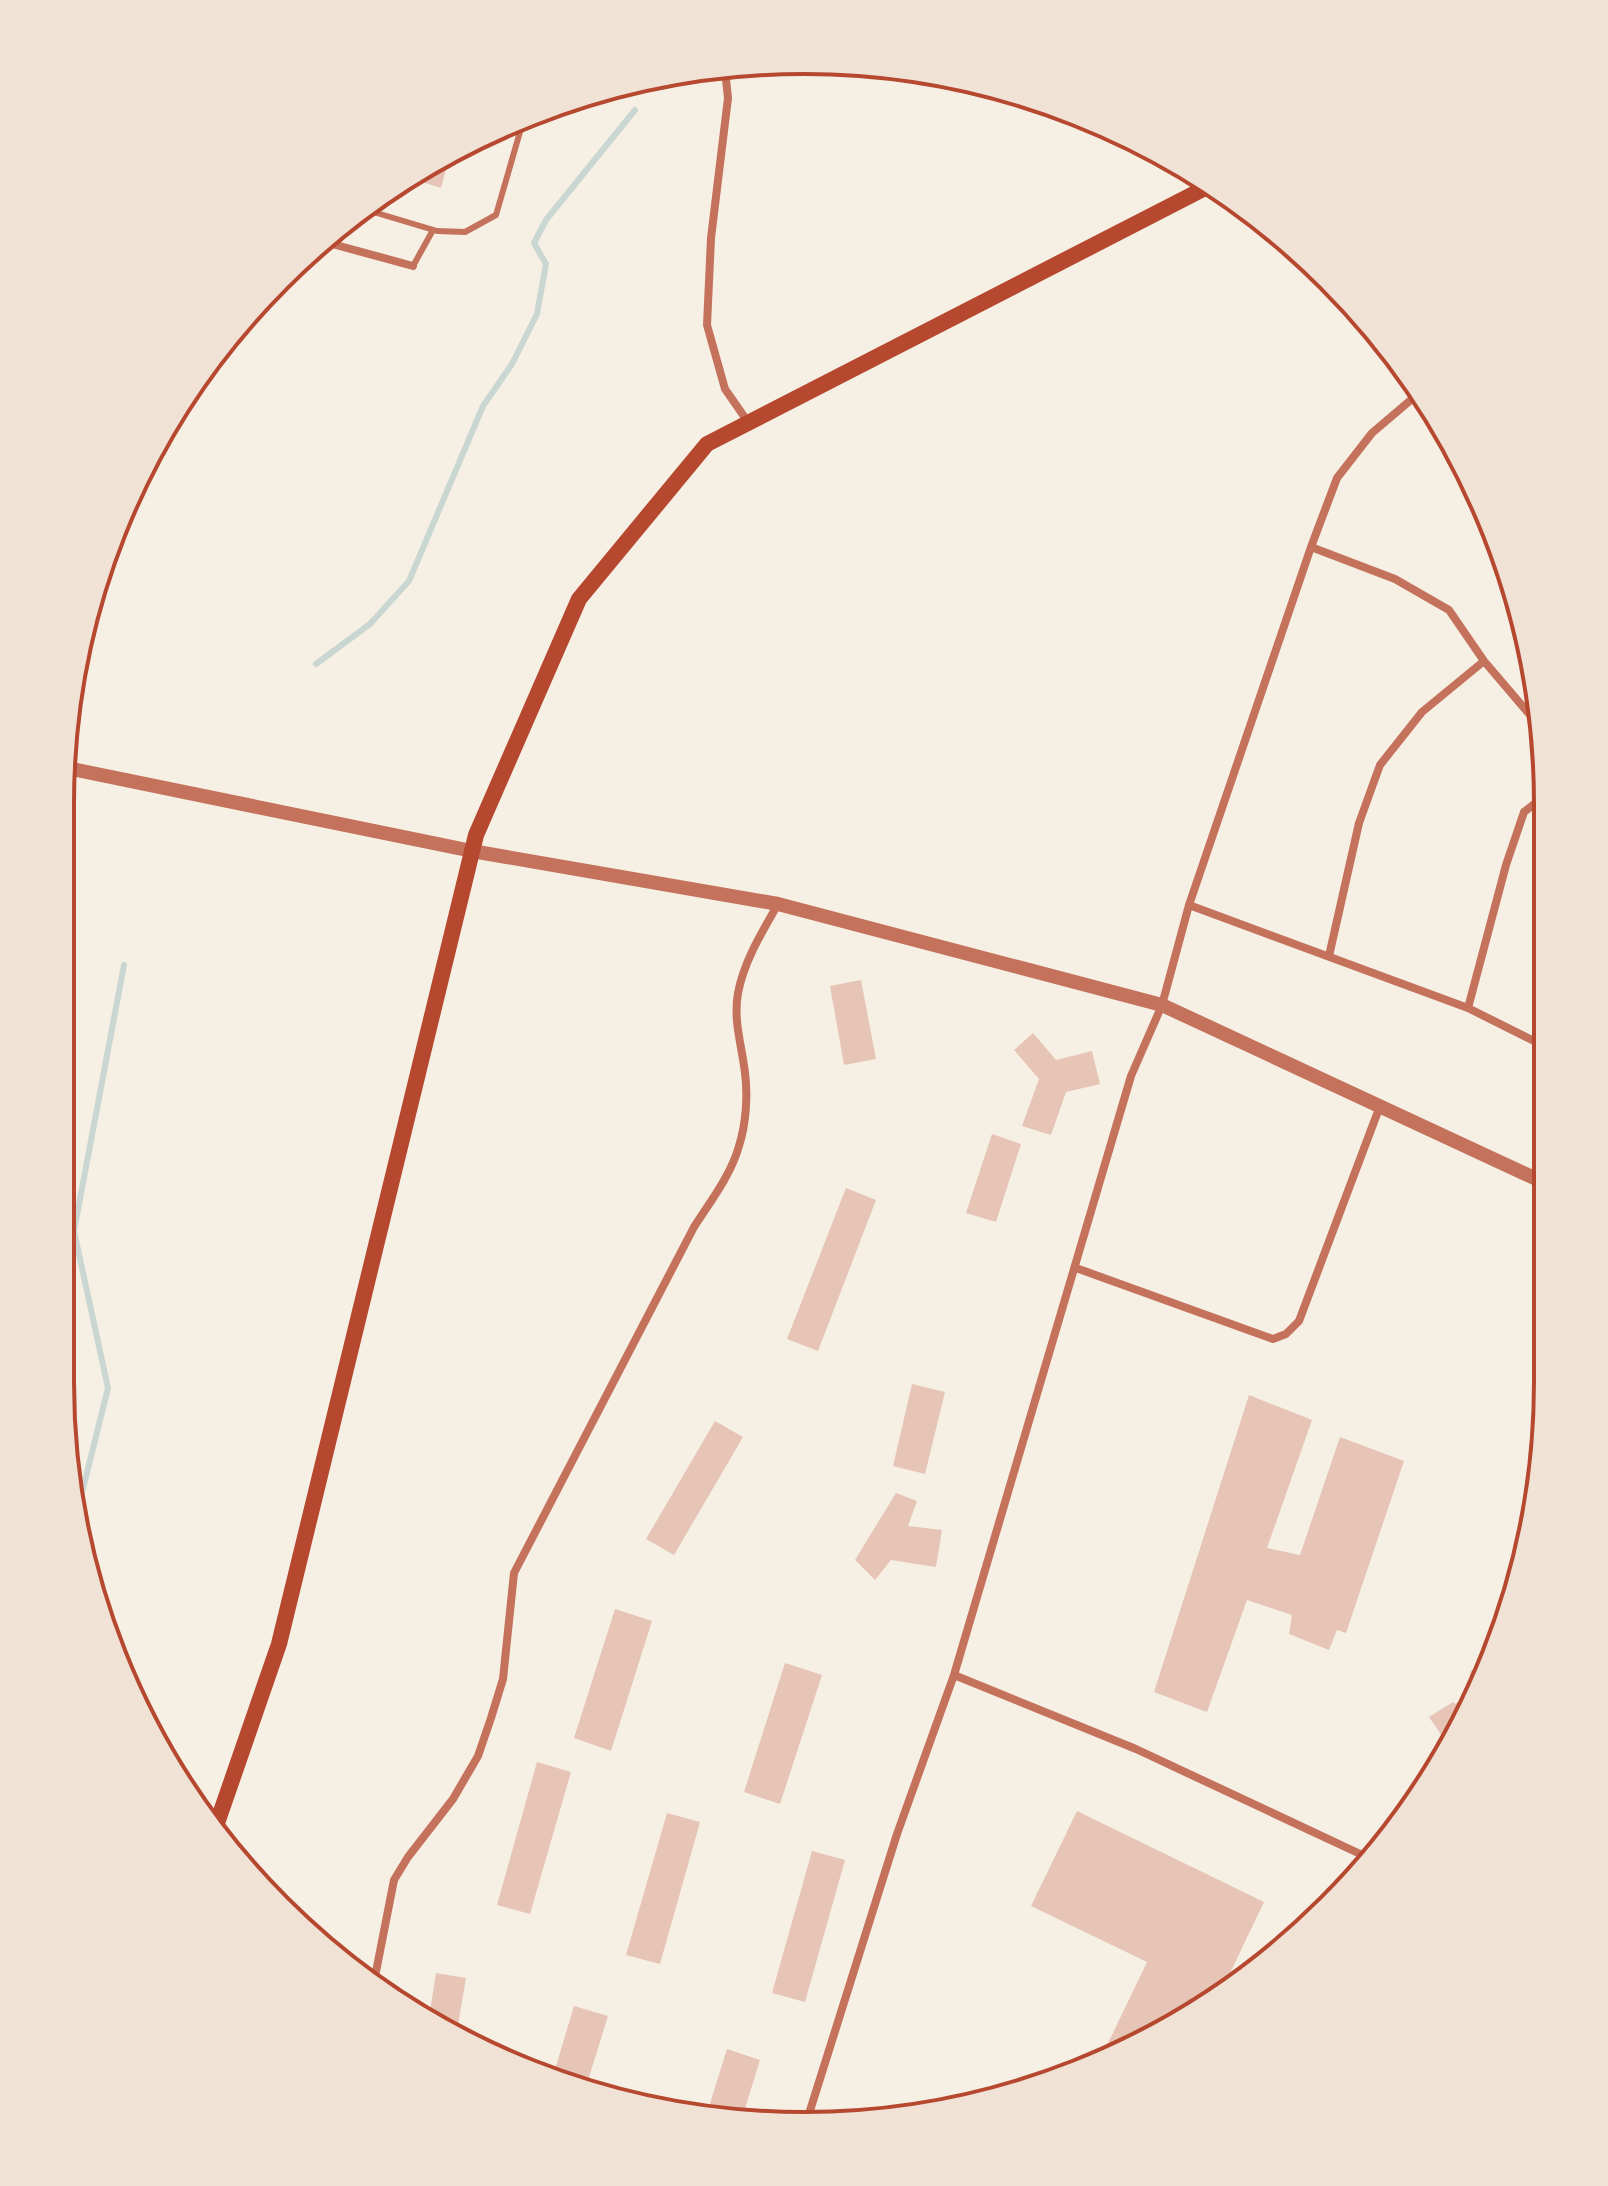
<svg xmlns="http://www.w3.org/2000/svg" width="1608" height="2186" font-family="'Titillium Web',sans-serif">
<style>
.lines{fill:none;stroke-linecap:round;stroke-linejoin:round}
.stream{stroke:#c9d6d2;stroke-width:6}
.building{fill:#e6c5b7}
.service{stroke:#c5725c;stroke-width:6}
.minor{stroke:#c5725c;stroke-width:8}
.tertiary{stroke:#c5725c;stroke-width:14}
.secondary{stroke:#b5482f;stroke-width:16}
.rim{fill:none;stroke:#b5482f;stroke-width:4}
</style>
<rect width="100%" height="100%" fill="#f6efe4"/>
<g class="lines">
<path class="stream" d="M316,664L370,624L409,581L483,406L512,364L537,314L546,264L534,243L546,220L635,110
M77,1513L108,1388L74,1231L124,965"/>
</g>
<path class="building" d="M451,151L441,188L409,178Z
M861,980L876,1059L844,1065L830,986Z
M1033,1033L1056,1060L1092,1051L1100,1084L1066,1092L1051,1135L1022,1126L1039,1079L1014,1050Z
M992,1134L1021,1144L996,1222L966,1213Z
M846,1188L876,1200L818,1351L787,1339Z
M912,1384L945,1392L925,1474L893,1466Z
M1249,1395L1312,1420L1267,1548L1300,1555L1340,1437L1404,1461L1346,1633L1337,1630L1329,1650L1289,1634L1292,1615L1247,1600L1207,1712L1154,1692Z
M715,1421L743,1437L674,1555L646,1539Z
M896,1493L917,1501L908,1526L942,1530L936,1567L891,1560L875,1580L855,1560Z
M615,1609L652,1621L611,1751L574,1738Z
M785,1663L822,1675L780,1804L744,1792Z
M1471,1670L1485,1672L1451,1749L1429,1717L1453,1702L1455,1704L1466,1696Z
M537,1762L571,1772L530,1914L497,1905Z
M1077,1811L1264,1902L1220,1994L1098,2064L1147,1962L1031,1906Z
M667,1813L700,1822L660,1964L626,1955Z
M812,1851L845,1860L805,2002L772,1993Z
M436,1973L466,1978L456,2037L429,2018Z
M574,2006L608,2016L586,2087L553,2076Z
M727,2049L760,2060L743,2115L707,2113Z
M881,2107L910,2117L901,2120L877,2119Z"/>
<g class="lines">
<path class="service" d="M360,208L437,231L465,232L496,215L524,118
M413,266L433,230"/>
<path class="minor" d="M778,62L937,75
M725,70L728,98L711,238L707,325L725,389L748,422
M646,82L695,78L756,62
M325,242L413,266
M1311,547L1395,579L1449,610L1484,661L1542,729
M1189,905L1468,1008L1544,1046
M1329,956L1359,823L1380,765L1422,712L1484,661
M1468,1008L1506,865L1524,812L1542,798
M1076,1268L1273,1339L1286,1334L1299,1321L1380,1106
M954,1675L1136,1749L1373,1860
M374,1982L394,1880L408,1857L453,1799L478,1756L491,1718L503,1679L514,1573L694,1227C710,1202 731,1175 739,1146C746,1124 748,1096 745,1073C742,1046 733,1021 738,993C744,961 762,932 778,904
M808,2117L897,1834L954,1675L1131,1076L1162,1005L1189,905L1311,547L1337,478L1372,433L1419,393"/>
<path class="tertiary" d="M62,767L472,851L778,904L1162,1005L1545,1183"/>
<path class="secondary" d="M215,1829L279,1644L476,835L579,599L707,444L1211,185"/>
</g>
<path d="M0 0H1608V2186H0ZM804 74H804A730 730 0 0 1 1534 804V1382A730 730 0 0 1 804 2112H804A730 730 0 0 1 74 1382V804A730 730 0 0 1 804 74Z" fill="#f1e2d6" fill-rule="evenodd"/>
<path class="rim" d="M804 74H804A730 730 0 0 1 1534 804V1382A730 730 0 0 1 804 2112H804A730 730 0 0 1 74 1382V804A730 730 0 0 1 804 74Z"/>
</svg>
